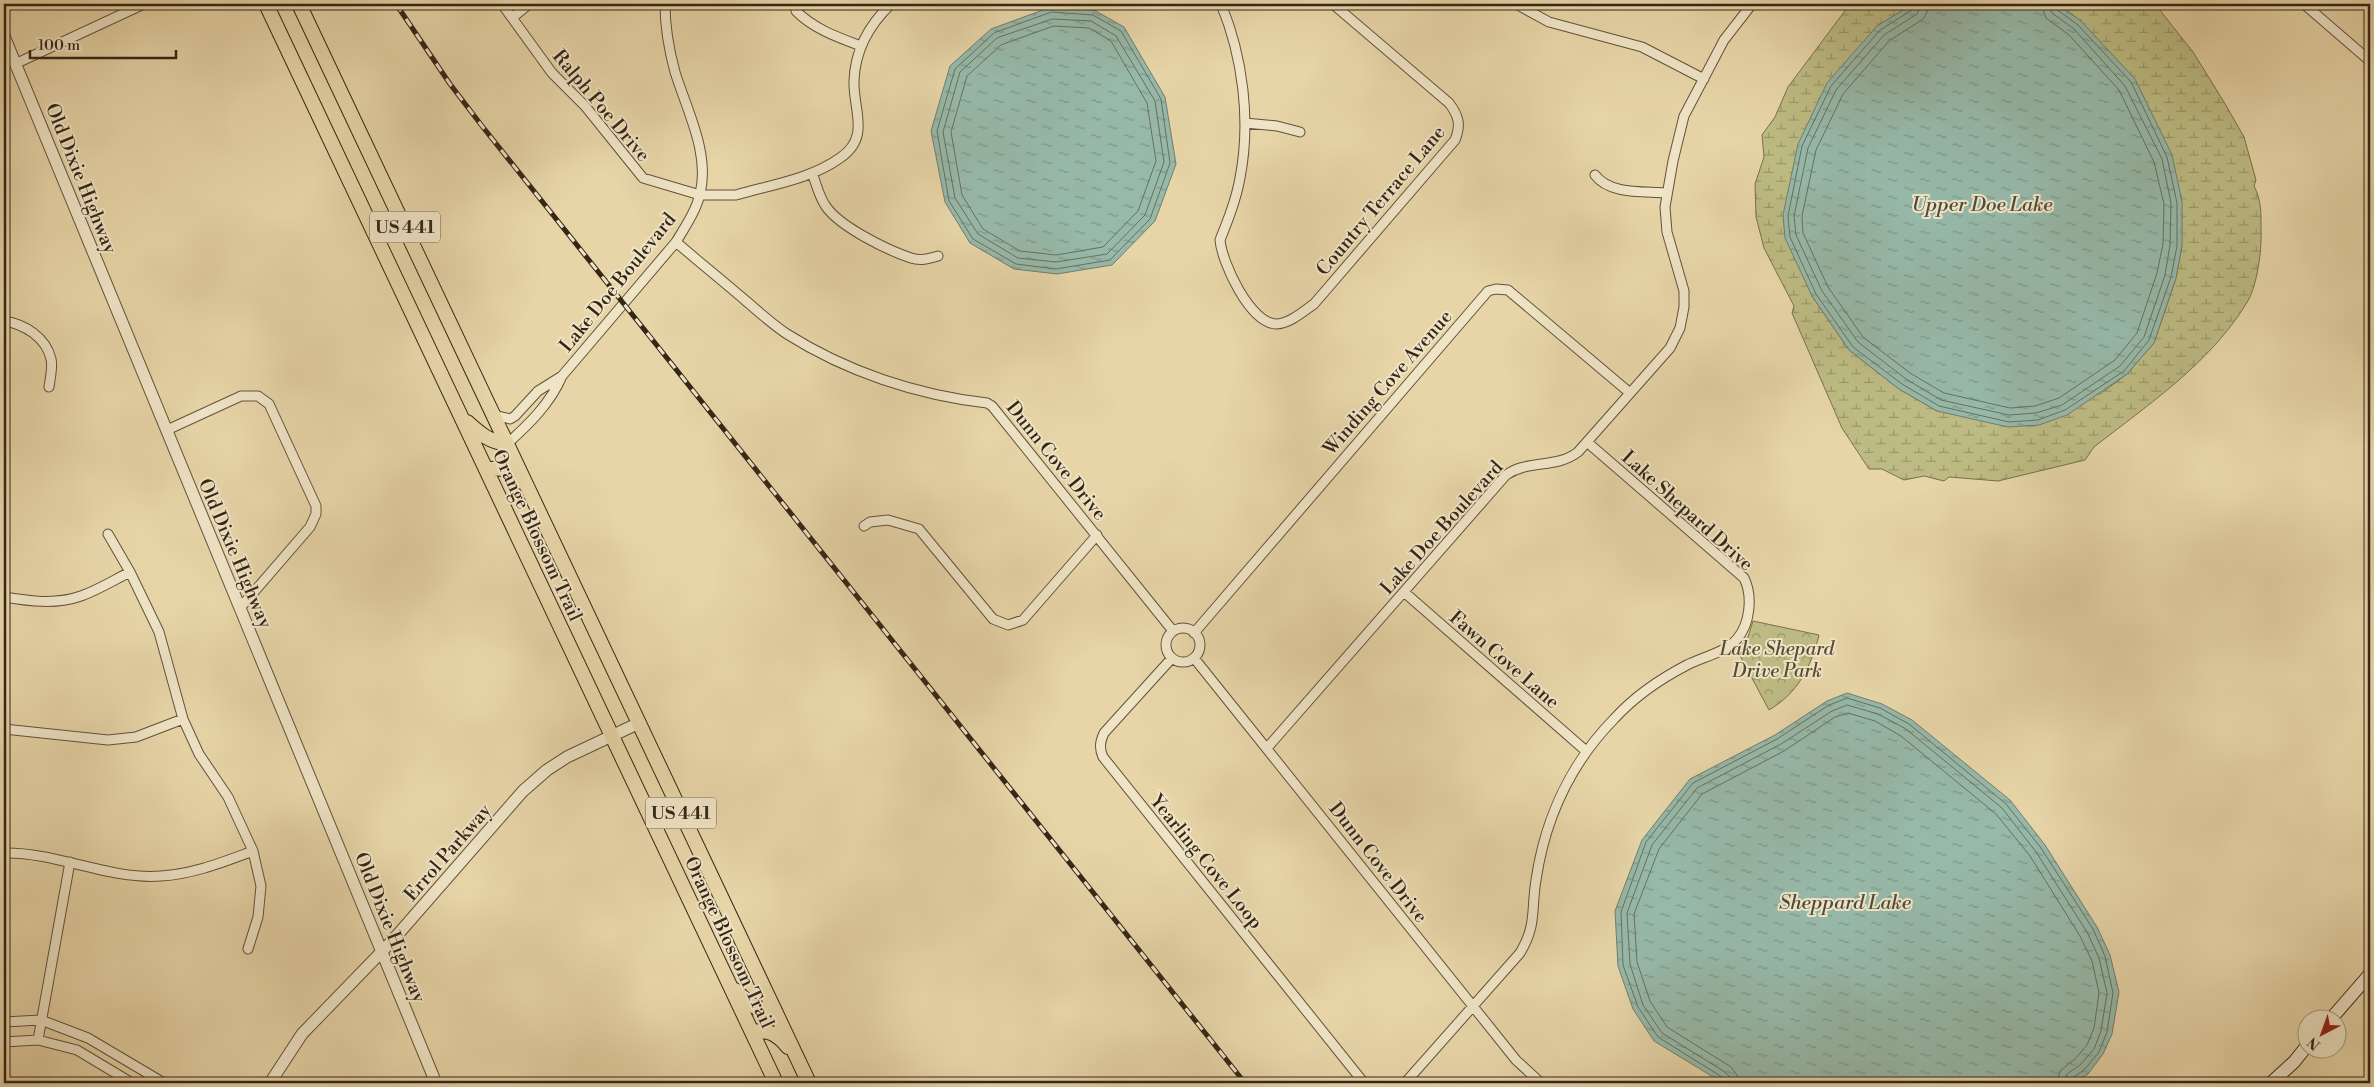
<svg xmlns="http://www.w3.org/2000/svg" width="2374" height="1087" font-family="'Libre Bodoni',serif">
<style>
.wetland{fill:url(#wetland-marsh);stroke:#79704d}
.park{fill:url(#park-crowns);stroke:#79704d}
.water{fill:url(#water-ripples);stroke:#707e6f}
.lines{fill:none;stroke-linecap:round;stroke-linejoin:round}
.shore{stroke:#667060;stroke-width:1}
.minor-casing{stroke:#62523b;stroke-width:11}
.tertiary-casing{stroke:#62523b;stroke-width:13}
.secondary-casing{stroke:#352617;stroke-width:14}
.primary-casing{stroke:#352617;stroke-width:16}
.minor{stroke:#efe4c6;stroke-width:9}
.tertiary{stroke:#efe4c6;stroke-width:11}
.secondary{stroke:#efe4c6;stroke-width:12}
.primary{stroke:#e7d5a8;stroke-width:14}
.rail-casing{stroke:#352617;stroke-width:5}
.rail{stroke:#efe4c6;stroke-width:3;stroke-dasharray:9;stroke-linecap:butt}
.labels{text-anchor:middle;stroke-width:4;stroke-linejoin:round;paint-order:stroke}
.shield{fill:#efe4c6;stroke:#6d5f4c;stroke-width:1}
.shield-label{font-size:18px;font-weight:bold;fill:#352617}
.street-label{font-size:19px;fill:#352617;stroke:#efe4c6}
.park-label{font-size:19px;font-style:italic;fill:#574b32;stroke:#efe4c6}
.water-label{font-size:20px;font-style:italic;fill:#4e4b3c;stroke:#efe4c6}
</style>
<defs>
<pattern id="wetland-marsh" width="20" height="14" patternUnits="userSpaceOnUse" patternTransform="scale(1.25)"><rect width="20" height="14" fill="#bdbb83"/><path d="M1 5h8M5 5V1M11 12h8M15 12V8" fill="none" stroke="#9a986a"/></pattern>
<pattern id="park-crowns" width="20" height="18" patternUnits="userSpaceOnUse" patternTransform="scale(1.25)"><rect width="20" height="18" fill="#bdbb83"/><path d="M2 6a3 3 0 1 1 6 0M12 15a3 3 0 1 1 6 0" fill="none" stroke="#9a986a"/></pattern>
<pattern id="water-ripples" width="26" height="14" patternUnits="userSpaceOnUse" patternTransform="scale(1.25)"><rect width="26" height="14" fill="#97b9a9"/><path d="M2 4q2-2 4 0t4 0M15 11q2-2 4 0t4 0" fill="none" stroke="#7c9689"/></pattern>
</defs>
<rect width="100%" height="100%" fill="#e7d5a8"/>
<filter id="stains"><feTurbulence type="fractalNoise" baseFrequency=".004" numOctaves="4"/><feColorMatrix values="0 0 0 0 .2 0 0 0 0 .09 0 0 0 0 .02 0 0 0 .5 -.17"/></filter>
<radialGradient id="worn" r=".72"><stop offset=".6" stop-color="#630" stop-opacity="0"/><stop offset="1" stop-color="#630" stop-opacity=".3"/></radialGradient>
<path class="wetland" d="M1850,4H1913L1877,26L1812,296L1849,350L1899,389L1937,411L2100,394L2127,374L2154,343L2176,278L2182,246L2081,21L2057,4H2155L2193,52L2224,102L2244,137L2256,180L2254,186C2262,201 2261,215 2261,231C2262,250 2257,288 2246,304C2209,364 2149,404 2094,447L2085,460L1998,481L1949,477L1944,481L1924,476L1904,480L1882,469H1869L1842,428L1792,313L1794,306L1764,248L1756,217L1755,184L1764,157L1762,135L1775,117L1788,87Z"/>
<path class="park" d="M1753,621L1819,635C1811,667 1798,693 1769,710L1737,650L1748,637Z"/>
<path class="water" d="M1913,4H2057L2081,21L2135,79L2172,155L2182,202V246L2176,278L2154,343L2127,374L2067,415L2039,425L2008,427L1937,411L1899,389L1849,350L1812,296L1785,238L1783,215L1798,144L1827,83L1877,26Z
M1051,7L1094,10L1124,27L1165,97L1176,164L1155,221L1112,265L1057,274L1014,269L970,243L945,202L931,131L950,66L991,29Z
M1847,693L1882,704L1912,720L2010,800L2045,845L2097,927L2110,955L2119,992L2112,1034L2103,1054L2088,1074L2072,1083H1723L1654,1041L1633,1009L1618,966L1615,911L1642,840L1690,779L1775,735L1827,701Z"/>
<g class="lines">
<path class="shore" d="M1914,4L1912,10L1880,30L1831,86L1802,146L1788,216L1790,237L1816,294L1853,347L1902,384L1939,406L2009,422L2038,420L2065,410L2124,371L2149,340L2171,277L2177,246V203L2167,157L2131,82L2078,25L2056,9L2055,4
M1921,4L1917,14L1884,35L1836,90L1808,148L1794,216L1796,235L1822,291L1858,342L1906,379L1941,400L2009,415L2036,413L2062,405L2120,366L2144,337L2165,275L2170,245L2171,203L2162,159L2125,86L2074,29L2052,13L2048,4
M1928,4L1927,12L1923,19L1889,41L1843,94L1816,150L1802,216L1803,233L1828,287L1863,337L1910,373L1944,393L2010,408L2035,406L2059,398L2115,360L2137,333L2157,273L2163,244L2164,204L2154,162L2119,90L2069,35L2046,18L2041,4
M1052,12L1093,15L1121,31L1161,99L1170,163L1150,219L1110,260L1056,269L1016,264L973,239L949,201L937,131L955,69L994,33Z
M1053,19L1091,21L1116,36L1155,101L1164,162L1145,215L1107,254L1056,262L1018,258L978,234L955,198L943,132L960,72L997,38Z
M1054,26L1089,28L1111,41L1147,103L1156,161L1138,211L1103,247L1056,255L1020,251L983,229L962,195L951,132L967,76L1001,45Z
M1724,1083L1722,1077L1658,1037L1638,1007L1623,965L1621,912L1646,842L1693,783L1777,739L1829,705L1847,698L1880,708L1909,724L2006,804L2041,848L2093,929L2105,956L2113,993L2107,1032L2099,1052L2084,1070L2072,1078L2071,1083
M1731,1083L1729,1076L1725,1072L1662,1033L1643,1005L1630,964L1627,913L1652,845L1697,788L1781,744L1832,711L1847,705L1878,714L1906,729L2002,808L2036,852L2087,932L2099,958L2107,993L2101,1031L2094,1049L2080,1065L2067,1074L2064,1083
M1738,1083L1737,1075L1731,1067L1667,1027L1650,1001L1637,962L1634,914L1659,849L1702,794L1784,751L1835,717L1848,713L1875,721L1901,736L1996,814L2030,856L2080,936L2092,961L2099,993L2094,1028L2087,1045L2075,1059L2060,1071L2057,1083"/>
<defs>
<path id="minor" d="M502,4L552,73L585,106L643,178L700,195H736C770,185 811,179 840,158C871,137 853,110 854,81C855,50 869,25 891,4
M1221,4C1243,57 1251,121 1240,178C1236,200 1228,220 1220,240C1222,263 1250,323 1276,324C1289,324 1304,311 1314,304L1455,140C1461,125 1459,116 1449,103L1333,4
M1516,4L1549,22L1642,47L1704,79
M2304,4L2370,61
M796,11C814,29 837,37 861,46
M512,18L529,4
M15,64L144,4
M1245,123L1277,126L1300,132
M812,173C816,183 819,196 825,205C838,226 887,250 911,258C920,261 928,259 938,256
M1595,175C1610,195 1644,191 1666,193
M676,242C699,262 723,281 746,301C759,312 773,325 787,334C847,372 917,395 987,403L992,406L1173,631
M4,321C24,324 46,337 51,359C53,367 50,379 49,387
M493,412L498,416L510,419L515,416L538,391L562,376L676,242C685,227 696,211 700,194C710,153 687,111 675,72C669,50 665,26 665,4
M167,430L241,396H258L269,404L316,506V514L310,527L240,608
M507,444C529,424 550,404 562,376
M864,526L870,522L888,520L919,529L993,619L1008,625L1023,620L1097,535
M108,534L130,572L159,632L183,719L199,754L228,797L253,851L261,886L258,917L248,949
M1404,592L1586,751
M4,597C29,601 56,605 81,596C98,590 114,580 130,572
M1166 645a17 17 0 1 1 34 0a17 17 0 1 1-34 0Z
M1194,633L1488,291L1496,289L1508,290L1630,393
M1172,658L1104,733C1100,742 1099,748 1103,757L1364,1083
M1194,658L1516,1060L1541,1083
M4,729L108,740L136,737L183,719
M1267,748L1506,475C1529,459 1556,469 1578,452L1670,348L1680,328L1684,307V291L1667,232L1665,207L1673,161L1684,116L1724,40L1752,4
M4,853C57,852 108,880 161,876C194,874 223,862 253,851
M4,1022L41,1020L88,1038L164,1083
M38,1040L70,862
M4,1042L38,1040L77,1050L132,1083
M1405,1083L1520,953C1537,925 1531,910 1536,880C1545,819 1571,763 1614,719C1634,697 1660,679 1687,665C1702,657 1725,653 1737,639C1750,624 1753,596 1744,578L1587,442"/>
<path id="tertiary" d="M4,36L436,1083
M270,1083L302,1034L393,940L523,791L547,770L567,757L639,723"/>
<path id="secondary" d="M2330,1020L2370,974
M2271,1083L2294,1062L2306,1047"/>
<path id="primary" d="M266,4L776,1083
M299,4L809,1083
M467,422C480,434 490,442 507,444
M487,470C503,465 511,472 522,482
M735,990C749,1003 755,1011 775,1011
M752,1032C769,1029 777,1034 788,1047"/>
</defs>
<use href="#minor" class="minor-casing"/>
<use href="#tertiary" class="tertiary-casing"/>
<use href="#secondary" class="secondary-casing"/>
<use href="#primary" class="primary-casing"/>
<use href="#minor" class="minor"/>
<use href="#tertiary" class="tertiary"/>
<use href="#secondary" class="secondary"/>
<use href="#primary" class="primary"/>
<defs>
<path id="rail" d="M396,4L450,84L482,126L1245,1083"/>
</defs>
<use href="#rail" class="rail-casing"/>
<use href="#rail" class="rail"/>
</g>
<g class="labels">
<g class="shield">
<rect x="370" y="211.5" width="70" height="31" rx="4"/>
<rect x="646" y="797.5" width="70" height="31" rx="4"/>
</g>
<g class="shield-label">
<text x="405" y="233">US 441</text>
<text x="681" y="819">US 441</text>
</g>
<g class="street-label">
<text transform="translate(602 105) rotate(50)" y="7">Ralph Poe Drive</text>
<text transform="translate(82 178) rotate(68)" y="7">Old Dixie Highway</text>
<text transform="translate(1380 200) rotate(-50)" y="7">Country Terrace Lane</text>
<text transform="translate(617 282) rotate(-51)" y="7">Lake Doe Boulevard</text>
<text transform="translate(1387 382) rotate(-49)" y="7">Winding Cove Avenue</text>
<text transform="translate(1057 460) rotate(51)" y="7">Dunn Cove Drive</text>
<text transform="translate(1688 510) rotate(42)" y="7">Lake Shepard Drive</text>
<text transform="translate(1441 527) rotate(-48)" y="7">Lake Doe Boulevard</text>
<text transform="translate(538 535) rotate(65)" y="7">Orange Blossom Trail</text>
<text transform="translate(236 553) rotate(67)" y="7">Old Dixie Highway</text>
<text transform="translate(1505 659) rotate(41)" y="7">Fawn Cove Lane</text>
<text transform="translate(447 852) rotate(-49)" y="7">Errol Parkway</text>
<text transform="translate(1207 861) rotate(51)" y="7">Yearling Cove Loop</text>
<text transform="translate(1379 862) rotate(52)" y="7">Dunn Cove Drive</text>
<text transform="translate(391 927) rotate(68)" y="7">Old Dixie Highway</text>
<text transform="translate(730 942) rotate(65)" y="7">Orange Blossom Trail</text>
</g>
<g class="park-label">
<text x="1777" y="655">Lake Shepard<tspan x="1777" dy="22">Drive Park</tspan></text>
</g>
<g class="water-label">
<text x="1982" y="211">Upper Doe Lake</text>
<text x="1845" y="909">Sheppard Lake</text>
</g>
</g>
<rect width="2374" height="1087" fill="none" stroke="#e7d5a8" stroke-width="20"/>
<rect x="5" y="5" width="2364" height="1077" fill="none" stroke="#352617" stroke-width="2.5"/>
<rect x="10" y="10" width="2354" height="1067" fill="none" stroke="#352617"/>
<g transform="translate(2322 1034) rotate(221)"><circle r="24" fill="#efe4c6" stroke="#a59880"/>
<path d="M0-4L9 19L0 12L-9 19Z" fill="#8f2418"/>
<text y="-8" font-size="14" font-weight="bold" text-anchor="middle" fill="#352617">N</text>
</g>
<path d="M30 50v8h146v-8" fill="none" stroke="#352617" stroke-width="2.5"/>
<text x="38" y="50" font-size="15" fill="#352617" stroke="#efe4c6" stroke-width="4" paint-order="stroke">100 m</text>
<rect width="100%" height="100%" filter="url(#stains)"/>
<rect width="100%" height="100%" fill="url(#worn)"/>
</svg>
